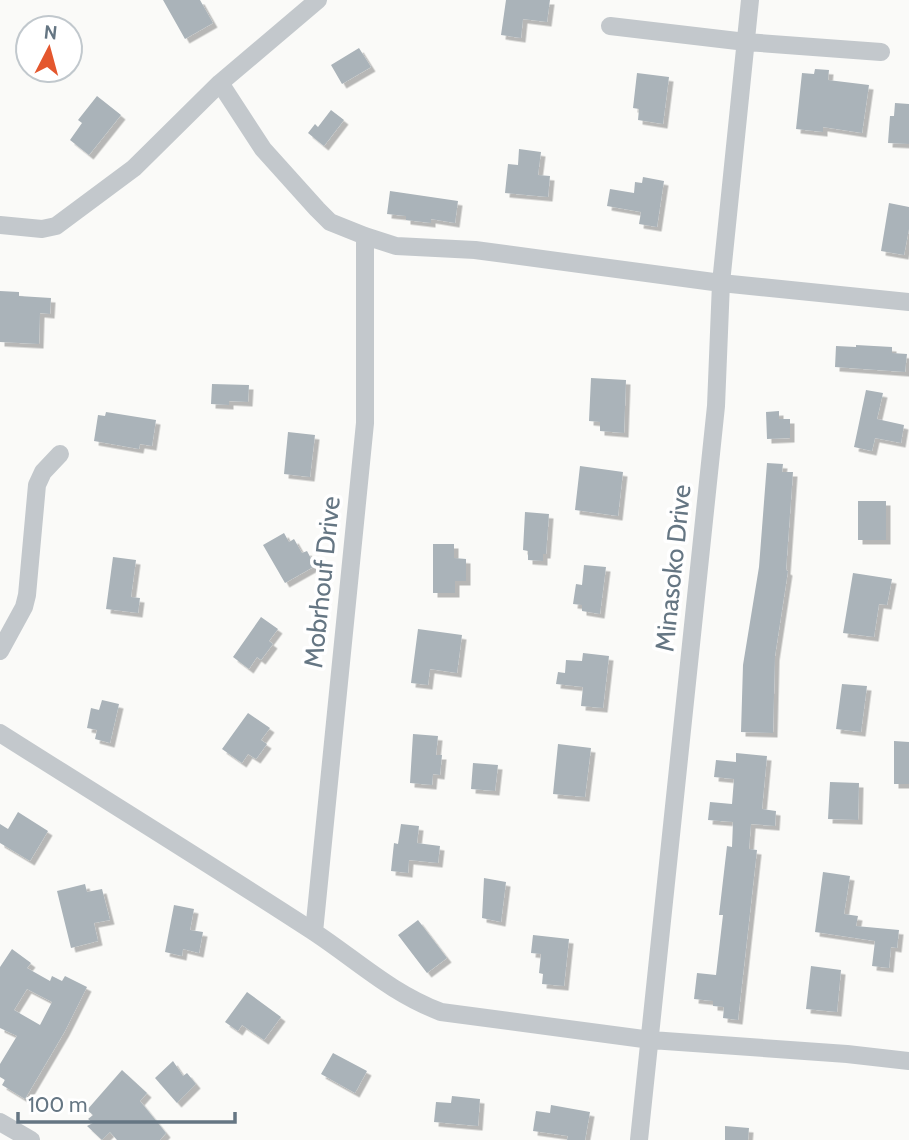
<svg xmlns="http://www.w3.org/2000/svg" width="909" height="1140" font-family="Cabin,sans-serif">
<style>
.building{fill:#aab3b9;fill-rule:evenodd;filter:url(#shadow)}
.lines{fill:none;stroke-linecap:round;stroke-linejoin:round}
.minor{stroke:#c3c8cc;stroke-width:18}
.labels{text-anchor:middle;stroke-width:7;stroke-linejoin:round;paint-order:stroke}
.street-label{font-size:26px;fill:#657683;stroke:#fff}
</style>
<defs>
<filter id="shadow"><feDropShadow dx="4.5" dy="4.5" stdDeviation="0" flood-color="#0004"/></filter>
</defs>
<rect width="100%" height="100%" fill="#fafaf8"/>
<path class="building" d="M163,0H200L213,23L185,39Z
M506,0H550L547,22L523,19L521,38L501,35Z
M359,48L371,67L342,84L331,65Z
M815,69L829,70L828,80L869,85L862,133L823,127V132L796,129L802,73L814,74Z
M637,73L669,77L663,124L638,120L639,109L633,108Z
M97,96L121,115L89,155L70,140L82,123L78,120Z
M895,103L909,104V144L888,143L890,116H894Z
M331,110L344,120L324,146L308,133L315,124L318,127Z
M519,149L541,152L538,175L550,176L548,197L505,193L508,164L518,165Z
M643,177L664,181L657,227L639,224L641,212L607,206L610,189L634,193L635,182L642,183Z
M390,191L458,201L455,223L431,219V223L406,220V216L387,214Z
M889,203L909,207V229L904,255L881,251Z
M0,291L19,292V296L51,298L50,314L40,313L39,344L0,342Z
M856,345L892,347V353L907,354L905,372L835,367L836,346L856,347Z
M591,378L626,380L624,433L600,431V422L589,421Z
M212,384L249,385L248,402L229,401V405L211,404Z
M866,390L883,393L877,419L904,425L901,443L875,438L872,451L854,447Z
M779,411V419H790V438L767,439L766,412Z
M106,412L156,420L152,446L140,444L139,449L94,441L98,415L105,416Z
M288,432L315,435L310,477L284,474Z
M767,463L783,464L782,472H793L786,570L788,571L775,656L773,733L741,732L743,665L759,567Z
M580,466L623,472L618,516L575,510Z
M858,501H886V540H858Z
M525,512L549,514L546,554H543V561L528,560V551L523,550Z
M284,533L289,542L294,539L302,553L307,551L315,566L285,583L263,545Z
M433,544H454V558L466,559V581H455V593H433Z
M113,557L136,560L131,597L140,598L138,613L106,609Z
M584,565L606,567L600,614L582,611V605L573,604L576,584L582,585Z
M853,573L892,579L887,605L879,604L874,637L843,633Z
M261,617L278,629L269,641L273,644L261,660L257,657L249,669L233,657Z
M418,629L462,635L457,673L430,669L428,685L411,683Z
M583,653L609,656L603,708L581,706L583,687L556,684L558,672L565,673L566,660L582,661Z
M842,684L867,686L861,732L836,729Z
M102,700L119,704L110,743L95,739L97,730L87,728L91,708L99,710Z
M248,713L270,728L261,740L267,744L256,759L248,754L242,763L222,749Z
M413,734L438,736L436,755H442L440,775L433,774L432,785L410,783Z
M894,741L909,742V784H894Z
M558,744L591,748L585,797L553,794Z
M736,753L767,756L762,809L776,811L775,826L751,824L749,849L757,850L738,1020L723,1018L724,1007L713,1006V1001L694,999L697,973L716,975L723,915H719L727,846L732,847L733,822L708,820L710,802L732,804L734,779L714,777L716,760L736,762Z
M473,763L498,765L495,791L471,789Z
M830,782L859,783L858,820L828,819Z
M18,812L48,831L30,861L0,843V824L8,829Z
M401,824L419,826L417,843L440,846L438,863L409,860L408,873L391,871L394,843L398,844Z
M823,872L850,876L844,914L858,916L856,926L899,930L897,948L891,947L889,968L872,966L875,941L815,932Z
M484,878L506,882L501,922L482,918Z
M85,884L87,892L102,889L110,920L94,923L98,941L71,948L57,891Z
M174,905L194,909L190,930L203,932L199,953L183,949L182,956L165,952Z
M418,920L447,958L427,973L398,935Z
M533,935L569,939L564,986L542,984L543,974L539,973L541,954L531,953Z
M12,949L31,963L27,968L50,981L52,976L62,981L65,976L87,987L65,1031L25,1099L2,1085L5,1080L0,1077V1064L17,1036L0,1028V967ZM27,989L52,1002L40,1025L14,1010Z
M811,966L841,970L837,1012L806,1009Z
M247,992L281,1017L264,1040L242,1025L238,1031L225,1022Z
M333,1053L367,1071L355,1093L321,1074Z
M173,1061L183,1076L187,1073L196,1084L177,1103L155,1078Z
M122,1070L147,1093L140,1101L166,1133L160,1140H117L110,1132L102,1140L87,1126L93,1123L88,1119L93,1115L87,1110Z
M452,1096L480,1099L478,1126L434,1122L436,1102L451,1103Z
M551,1105L590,1112L585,1140H567L568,1136L533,1131L536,1111L550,1113Z
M725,1126L749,1128L748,1140H725Z"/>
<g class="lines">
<path class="minor" d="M318,0L220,83L263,149L317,209L330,222L365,236L396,246L475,250L721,283L909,302
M610,26L746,42L881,52
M0,225L42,229L56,226L134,168L220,83
M0,651L24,607L27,595L37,485L43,472L60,454
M0,733C104,799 208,863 311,930C357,960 389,992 441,1012L651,1040L847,1054L909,1061
M314,932L365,423V236
M0,1122L31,1140
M639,1140L716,406L721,283L750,0"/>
</g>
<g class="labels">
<g class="street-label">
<text transform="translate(673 568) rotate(-84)" y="9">Minasoko Drive</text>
<text transform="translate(322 582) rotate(-84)" y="9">Mobrhouf Drive</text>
</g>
</g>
<g transform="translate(49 49) rotate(6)"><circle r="33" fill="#ffffff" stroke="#c1c8cd" stroke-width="2"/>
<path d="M0-5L12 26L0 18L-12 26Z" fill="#e4572e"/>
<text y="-10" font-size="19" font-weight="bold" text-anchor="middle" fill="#657683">N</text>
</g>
<path d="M18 1112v10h217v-10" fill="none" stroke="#657683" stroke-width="3.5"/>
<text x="28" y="1112" font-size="21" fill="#657683" stroke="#ffffff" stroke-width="5" paint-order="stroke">100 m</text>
</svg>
